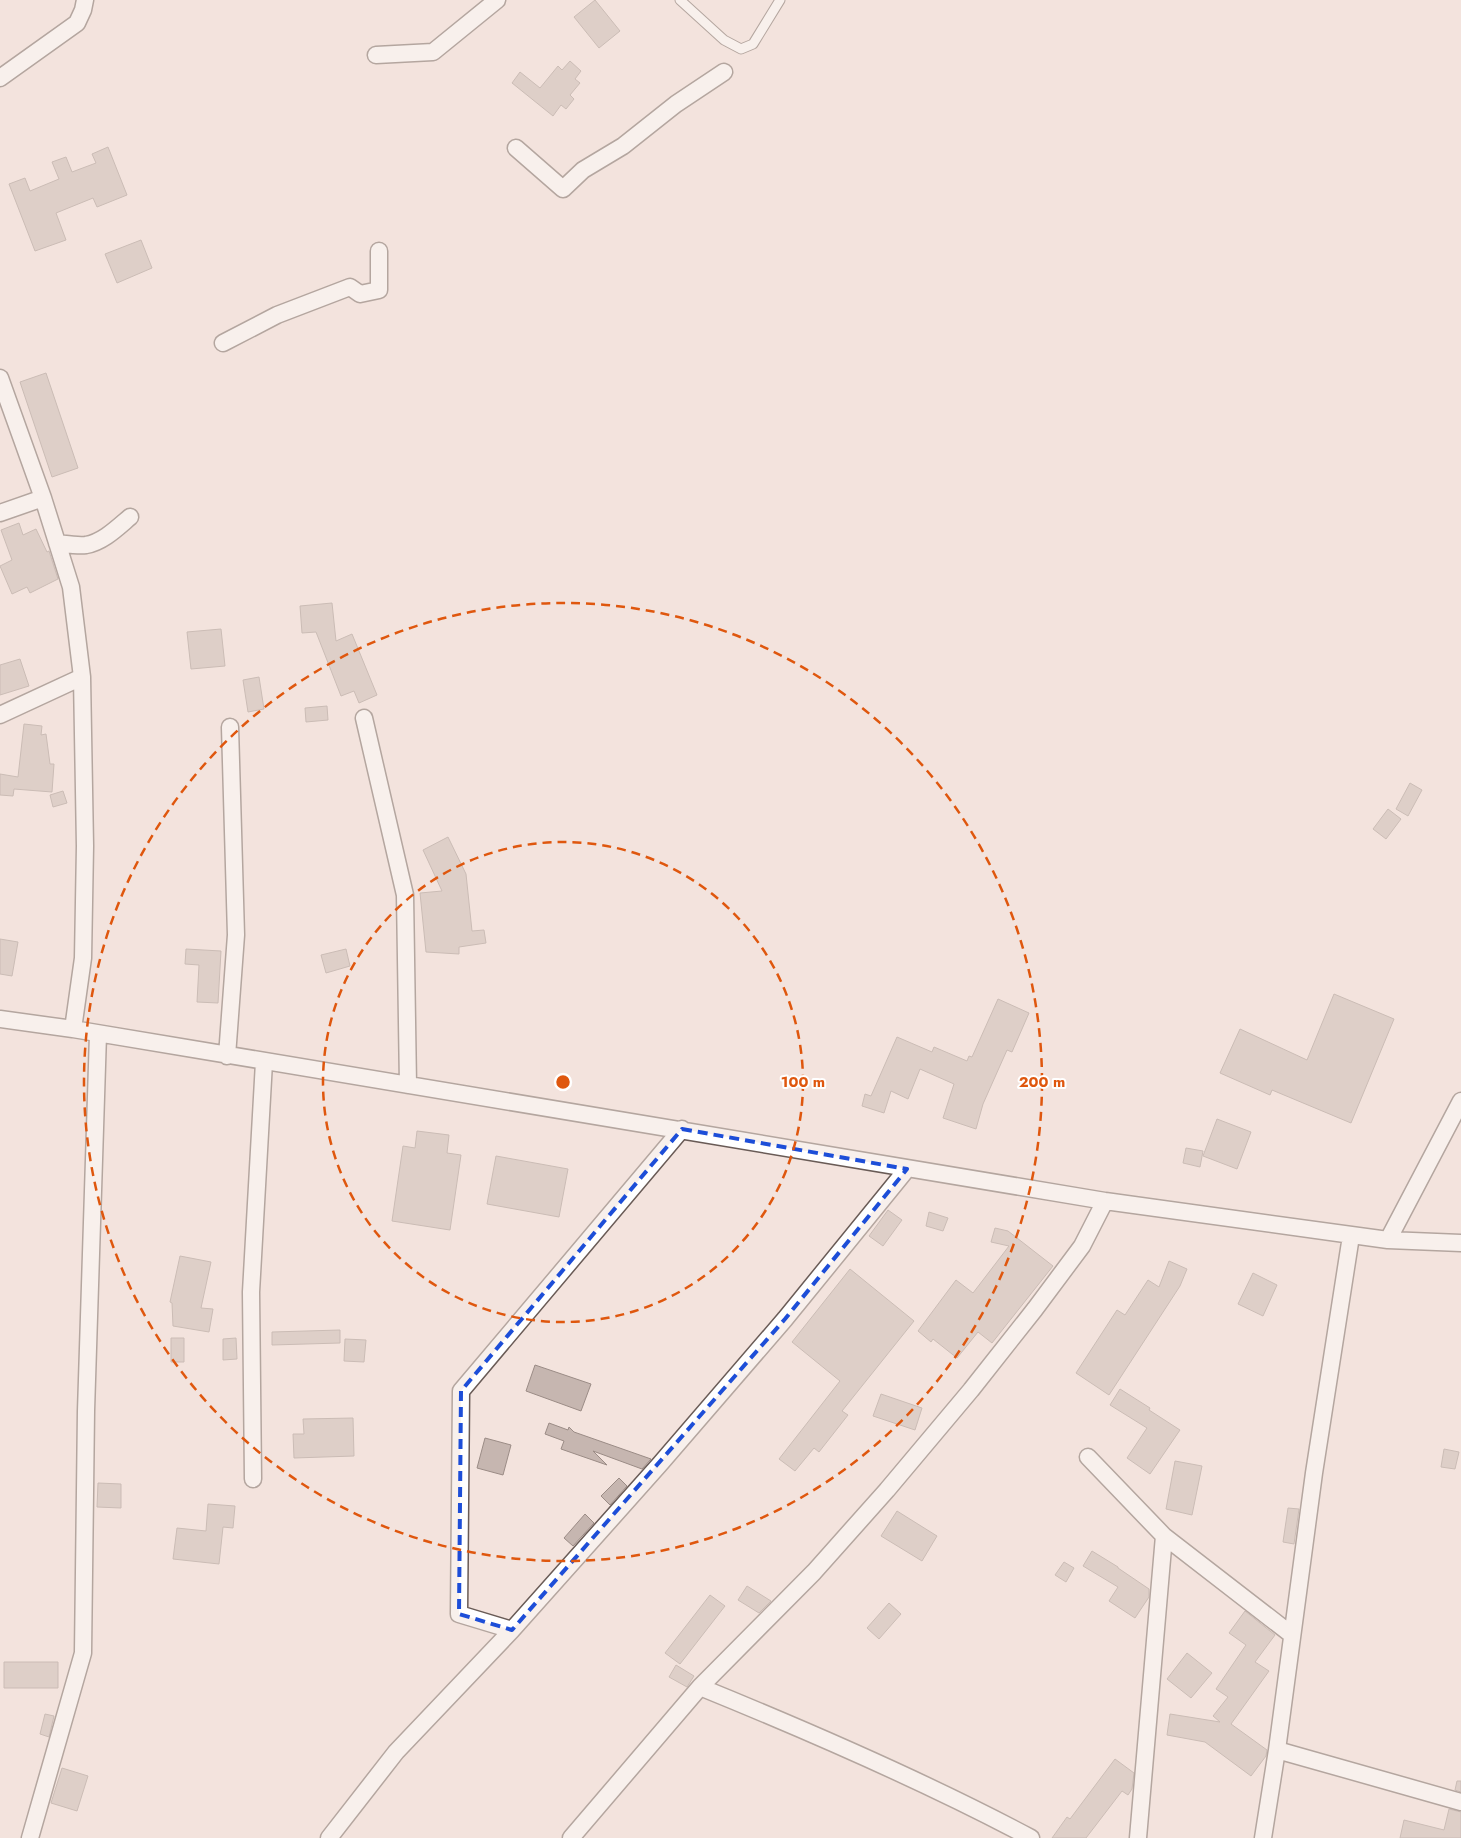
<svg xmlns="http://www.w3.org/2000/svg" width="1461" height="1838" font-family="Jost,sans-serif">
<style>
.building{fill:#c6b6b0;stroke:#9b8c86}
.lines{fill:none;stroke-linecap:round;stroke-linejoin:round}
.lane-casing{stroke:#695b56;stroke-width:11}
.street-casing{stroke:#695b56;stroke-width:19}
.lane{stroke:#fff;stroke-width:9}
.street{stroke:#fff;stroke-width:16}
.marked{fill:none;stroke:#1d4ed8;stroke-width:4;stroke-dasharray:10 6;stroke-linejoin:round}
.ring{fill:none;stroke:#df570e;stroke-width:2.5;stroke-dasharray:9 6}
.centre{fill:#df570e;stroke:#fff;stroke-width:2.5}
.ring-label{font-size:15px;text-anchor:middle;font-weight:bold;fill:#df570e;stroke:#fff;stroke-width:4;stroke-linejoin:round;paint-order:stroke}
</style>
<rect width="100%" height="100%" fill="#f3e3dd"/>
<path class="building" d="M595,0L620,31L599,48L574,17Z
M570,61L581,71L575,79L580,83L570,95L574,99L566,109L561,105L553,116L512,83L520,72L540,88L558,66L562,70Z
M108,147L127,195L97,207L93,198L56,213L66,240L35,251L9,184L25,178L30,191L59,179L52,162L66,157L72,172L96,163L92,154Z
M141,240L152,268L117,283L105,254Z
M46,373L78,468L52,477L20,382Z
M19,523L23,535L36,529L47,552L49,551L58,579L30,593L27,587L12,594L0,566L12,560L1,530Z
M332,603L336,641L352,634L377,695L359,703L354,691L341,696L316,632L302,633L300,606Z
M221,629L225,666L191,669L187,632Z
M20,659L29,686L0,695V665Z
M259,677L264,709L248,712L243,680Z
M327,706L328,720L306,722L305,708Z
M24,724L42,726L41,735L46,734L50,764H54L52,792L14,789L13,796L0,795V774L18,777Z
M1410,783L1422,790L1408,816L1396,809Z
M63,791L67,803L53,807L50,795Z
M1388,809L1401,819L1386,839L1373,829Z
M448,837L466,874L472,931L484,930L486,943L459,947V954L426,952L420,893L442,891L423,850Z
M0,939L18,942L12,976L0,974Z
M186,949L221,951L218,1003L197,1002L199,965L185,964Z
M346,949L350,966L326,973L321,955Z
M1334,994L1394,1019L1351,1123L1272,1090L1270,1095L1220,1073L1240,1029L1307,1060Z
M998,999L1029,1013L1012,1052L1007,1050L983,1104L976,1129L943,1118L954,1084L920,1069L908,1099L891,1091L884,1113L862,1106L865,1094L871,1096L897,1037L932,1052L934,1047L967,1061L969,1056L972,1057Z
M1217,1119L1251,1132L1237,1169L1203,1156Z
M417,1131L449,1135L447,1153L461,1155L450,1230L392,1221L403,1146L415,1148Z
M1186,1148L1203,1151L1200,1167L1183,1163Z
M496,1156L568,1169L559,1217L487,1204Z
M888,1210L902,1220L883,1246L869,1236Z
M929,1212L948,1218L943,1231L926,1226Z
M995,1228L1008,1231L1053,1266L992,1343L978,1332L957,1358L933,1339L931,1342L918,1331L956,1280L973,1293L1009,1246L991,1242Z
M180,1256L211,1262L201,1308L213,1309L209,1332L173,1326L172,1303L170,1302Z
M1169,1261L1187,1269L1180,1286L1109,1395L1076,1373L1117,1310L1125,1315L1148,1280L1159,1287Z
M850,1269L914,1321L842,1411L848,1415L819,1452L814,1448L795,1471L779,1459L840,1381L792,1342Z
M1253,1273L1277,1285L1263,1316L1238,1304Z
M340,1330V1343L272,1345V1332Z
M171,1338H184V1362H171Z
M236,1338L237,1359L223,1360V1339Z
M345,1339L366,1340L364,1362L344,1361Z
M535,1365L591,1384L581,1411L526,1391Z
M1120,1389L1150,1408L1149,1410L1180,1430L1150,1474L1127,1458L1147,1428L1110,1405Z
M881,1394L922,1408L915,1430L873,1416Z
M353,1418L354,1456L294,1458L293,1434H304L303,1419Z
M549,1423L568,1430L569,1427L574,1432L651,1459L642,1469L593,1451L607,1465L561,1449L564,1441L545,1434Z
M485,1438L511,1445L503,1475L477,1468Z
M1444,1449L1459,1452L1455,1469L1441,1467Z
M1175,1461L1202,1466L1192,1515L1166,1509Z
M619,1478L627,1486L610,1505L601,1496Z
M98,1483L121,1484V1508L97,1507Z
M208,1504L235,1506L233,1528L223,1527L219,1564L173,1559L177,1528L206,1531Z
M1288,1508L1299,1509L1294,1544L1283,1542Z
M897,1511L937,1536L922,1561L881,1536Z
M585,1514L594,1523L573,1546L564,1538Z
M1092,1551L1118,1567V1568L1149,1589V1597L1135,1618L1109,1601L1118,1587L1083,1566Z
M1064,1562L1074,1568L1066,1582L1055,1575Z
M747,1586L771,1601L759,1613L738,1600Z
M710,1595L725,1606L680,1664L665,1653Z
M889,1603L901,1614L879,1639L867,1628Z
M1245,1611L1275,1635L1255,1662L1269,1671L1231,1724L1267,1750L1266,1756L1251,1776L1205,1742L1167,1735L1170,1714L1220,1722L1213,1716L1228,1697L1216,1689L1246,1645L1229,1633Z
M1187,1653L1212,1673L1191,1698L1167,1679Z
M4,1662H58V1688H4Z
M676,1665L694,1676L687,1687L669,1677Z
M45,1714L54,1716L49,1737L40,1734Z
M1115,1759L1134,1773L1132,1789L1128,1795L1122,1791L1086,1838H1052L1067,1817L1070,1819Z
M62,1768L88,1776L77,1811L51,1803Z
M1457,1781H1461V1792L1455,1790Z
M1449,1809L1461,1812V1838H1400L1404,1820L1444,1830Z"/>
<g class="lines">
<defs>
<path id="lane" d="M680,0L724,40L741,49L753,44L780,0"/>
<path id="street" d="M376,55L433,52L497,0
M0,78L77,23L83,10L85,0
M516,148L563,189L583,170L623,146L676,104L724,72
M223,343L277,315L350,287L360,294L379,290V251
M0,378L43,498L71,587L82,677L85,846L83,958L73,1029
M0,513L43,498
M57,543C66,544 77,546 86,545C103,542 117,528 130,517
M0,715L82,677
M364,718L405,895L408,1085
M0,1019L73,1029L1105,1201L1388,1240L1461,1243
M227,1056L236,935L230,727
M1388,1240L1461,1101
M1088,1457L1164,1536L1292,1635
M253,1479L251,1292L264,1062
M512,1630L459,1614L461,1391L682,1129
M700,1687C813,1733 924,1781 1031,1838
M1277,1750L1461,1802
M30,1838L83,1653L86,1411L98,1034
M329,1838L396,1752L512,1630L660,1464L785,1319L907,1169
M571,1838L700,1687L814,1572L887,1490L971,1390L1035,1309L1082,1246L1105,1201
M1138,1838L1164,1536
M1263,1838L1277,1750L1314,1473L1351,1236"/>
</defs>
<use href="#lane" class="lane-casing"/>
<use href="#street" class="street-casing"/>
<use href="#lane" class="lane"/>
<use href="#street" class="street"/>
</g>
<path d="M0 0H1461V1838H0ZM682,1129L907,1169L785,1319L512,1630L459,1614L461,1391Z" fill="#f3e3dd" fill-opacity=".55" fill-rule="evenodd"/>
<path class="marked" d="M682,1129L907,1169L785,1319L512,1630L459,1614L461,1391Z"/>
<g class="ring">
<circle cx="563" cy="1082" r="240"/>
<circle cx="563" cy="1082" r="479"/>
</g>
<circle cx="563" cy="1082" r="8" class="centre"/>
<g class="ring-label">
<text x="803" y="1087">100 m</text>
<text x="1042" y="1087">200 m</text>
</g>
</svg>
